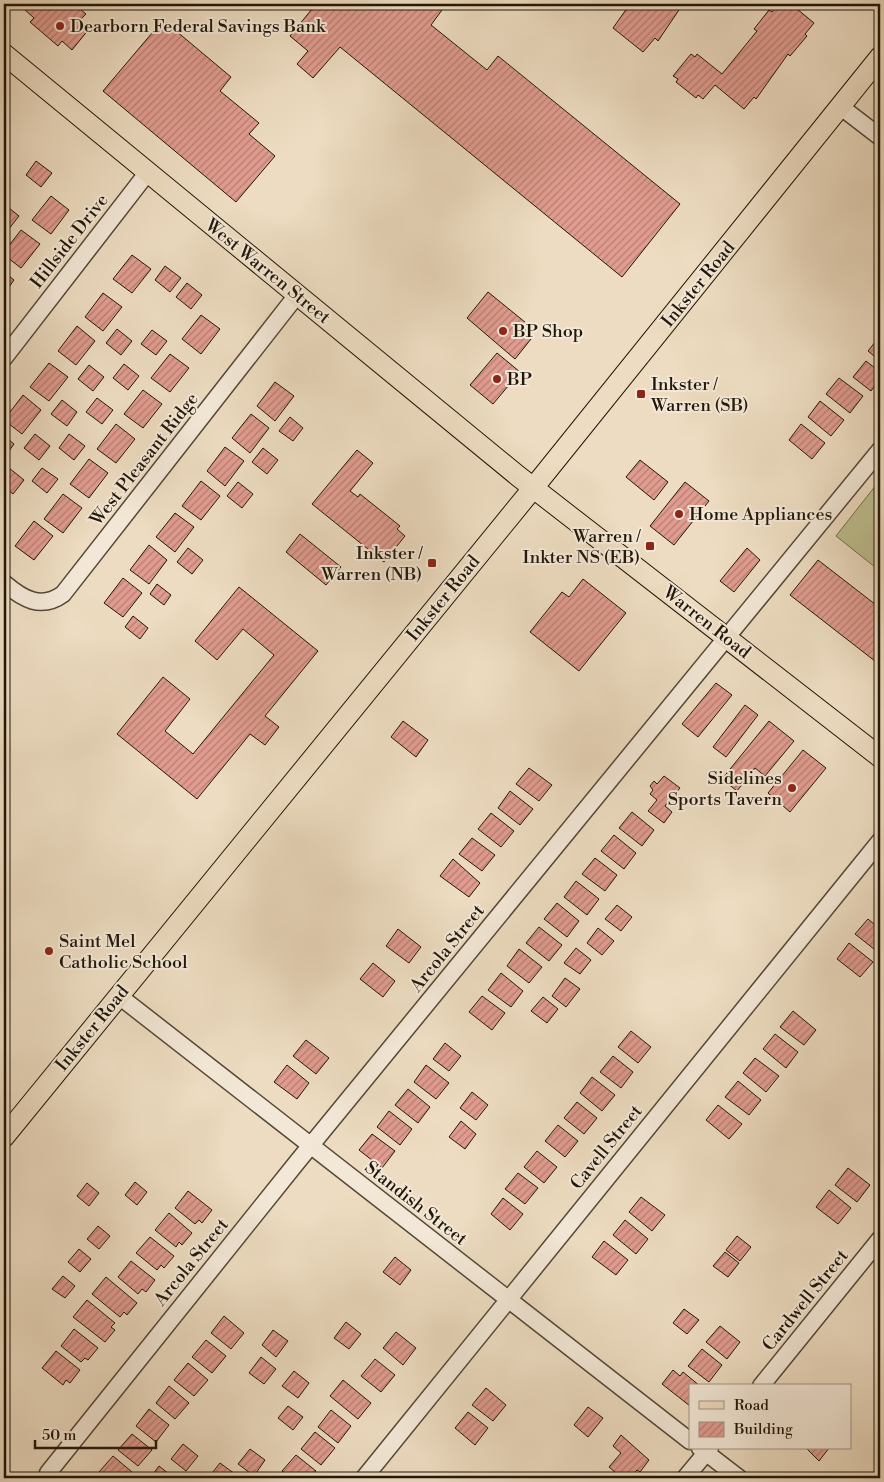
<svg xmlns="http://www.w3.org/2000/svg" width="884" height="1482" font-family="'Libre Bodoni',serif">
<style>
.park{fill:#bebf8f;stroke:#706b4c}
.building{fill:url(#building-hatch);stroke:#211709}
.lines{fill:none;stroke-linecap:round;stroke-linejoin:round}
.minor-casing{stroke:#544837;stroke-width:19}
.major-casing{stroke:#211709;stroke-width:22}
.minor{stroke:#f3e8d7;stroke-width:16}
.major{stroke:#eddcc1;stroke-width:20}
.poi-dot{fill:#8f2418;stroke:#f3e8d7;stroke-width:2}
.labels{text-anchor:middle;stroke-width:4;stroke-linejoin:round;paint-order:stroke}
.poi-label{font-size:18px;fill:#211709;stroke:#f3e8d7;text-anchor:start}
.street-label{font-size:18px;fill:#211709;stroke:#f3e8d7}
</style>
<defs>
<pattern id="building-hatch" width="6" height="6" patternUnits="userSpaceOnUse" patternTransform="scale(1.25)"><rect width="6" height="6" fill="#e19c8f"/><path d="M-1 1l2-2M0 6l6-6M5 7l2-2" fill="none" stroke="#b67e73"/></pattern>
</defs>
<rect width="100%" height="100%" fill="#eddcc1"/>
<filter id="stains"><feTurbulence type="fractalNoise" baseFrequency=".004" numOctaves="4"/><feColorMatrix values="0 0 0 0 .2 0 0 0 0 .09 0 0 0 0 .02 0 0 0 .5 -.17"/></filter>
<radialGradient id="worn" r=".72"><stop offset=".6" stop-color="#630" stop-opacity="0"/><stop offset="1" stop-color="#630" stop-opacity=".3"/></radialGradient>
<path class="park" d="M880,480V571L836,536Z"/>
<path class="building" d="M29,4H74L86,14L79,21L89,29L72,50L62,41L58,46L30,22L34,18L24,9Z
M316,4H434L442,10L431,25L487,70L498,56L680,204L622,277L340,47L313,78L297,64L308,51L290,36Z
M630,4H683L658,41L655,38L643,52L613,28Z
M779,4H791L814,23L805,34L807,36L790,56L788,54L756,99L754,97L744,109L715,85L703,99L698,95L696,98L676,82L678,79L673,76L691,54L695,57L697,54L722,74L757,31L754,29L769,10L772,12Z
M163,20L231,77L220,91L259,123L249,134L275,156L236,202L103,91Z
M36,161L52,173L41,187L26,175Z
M4,179L10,184L4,193Z
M51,196L69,210L51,234L32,220Z
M4,204L19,216L8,230L4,226Z
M21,230L40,244L21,268L4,255V252Z
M132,255L151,269L132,293L113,279Z
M165,266L181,278L170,292L155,280Z
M4,272L14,280L4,294Z
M187,283L202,295L191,309L176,297Z
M488,292L531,327L525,335L531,339L515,359L467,318Z
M103,293L122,307L103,331L85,317Z
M201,315L220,329L201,354L182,339Z
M77,326L95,341L76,365L58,351Z
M117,329L132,341L121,355L106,343Z
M152,330L167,341L156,355L141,344Z
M880,336V361L868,351Z
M497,353L520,372L493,404L470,385Z
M170,354L189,368L170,392L151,378Z
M866,361L880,372V379L871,391L853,377Z
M49,363L68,377L49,401L30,387Z
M124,364L139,376L128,390L113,378Z
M89,365L104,377L93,391L78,379Z
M839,378L863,396L850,413L826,394Z
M275,382L294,396L275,421L257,406Z
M143,390L162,404L143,428L124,414Z
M23,395L41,410L22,434L4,420Z
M97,398L113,410L102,424L86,412Z
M62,400L77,412L67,426L51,414Z
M820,401L844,420L831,436L808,417Z
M251,414L269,428L250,453L232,438Z
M290,417L303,428L293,441L279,431Z
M116,424L135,439L116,463L97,449Z
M801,424L825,443L812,459L789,440Z
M35,434L50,446L39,460L24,448Z
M69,434L85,446L74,460L59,448Z
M4,436L14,444L4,458Z
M225,447L244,461L225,486L207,471Z
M263,448L278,460L267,474L252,462Z
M357,450L373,463L350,491L358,497L360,494L400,526L397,529L405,536L384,562L312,504Z
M89,459L108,473L89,498L70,484Z
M640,460L668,482L654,500L626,477Z
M9,468L24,480L13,494L4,487V475Z
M42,468L58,479L47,493L32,481Z
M201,481L220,496L201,520L182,506Z
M238,482L253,494L242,508L227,496Z
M685,482L709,501L674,545L650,526Z
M63,494L82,508L63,533L44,519Z
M175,513L194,527L175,552L156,537Z
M34,521L53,536L34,560L15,546Z
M300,534L341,567L326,585L286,552Z
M149,545L167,560L149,584L130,570Z
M188,548L203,560L192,574L177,562Z
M747,548L760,560L734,592L720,581Z
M818,560L880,608V665L790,595Z
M123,578L142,593L123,617L104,603Z
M583,579L626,613L579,671L530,632L562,592L569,597Z
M157,584L171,595L164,605L150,594Z
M239,587L318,651L265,716L279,727L265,745L250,734L197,799L117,734L163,677L190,699L165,731L193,754L274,655L243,629L217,660L195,641Z
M133,616L148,628L140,639L125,627Z
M716,683L732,695L698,737L682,724Z
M745,705L758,715L726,757L713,747Z
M403,721L428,740L416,757L391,737Z
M769,721L794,741L765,776L755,768L737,791L722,779Z
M803,750L826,768L790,812L768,793Z
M529,768L552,785L539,801L516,784Z
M664,776L680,788L665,806L672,812L664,823L648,811L657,800L650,794L653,790L650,786L654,781L657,784Z
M510,791L533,809L520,825L498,808Z
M632,812L654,830L642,846L619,828Z
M491,813L514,831L501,847L478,829Z
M614,835L636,853L624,869L601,851Z
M472,838L495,855L482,871L459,854Z
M595,858L617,875L605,891L582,874Z
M453,859L480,883L469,897L440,876Z
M576,881L599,899L587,915L564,897Z
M557,903L579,921L567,937L544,919Z
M617,905L632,917L621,931L605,919Z
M868,919L880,929L879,953L855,934Z
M539,927L562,945L549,961L526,943Z
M598,928L614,941L602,955L587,943Z
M398,929L421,947L409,963L386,946Z
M849,943L873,962L860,977L837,959Z
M576,948L591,960L580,974L564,963Z
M519,949L542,967L529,983L507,966Z
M373,963L395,981L383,997L360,979Z
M501,973L523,991L511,1007L488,990Z
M565,978L580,989L566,1007L552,996Z
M482,996L505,1013L492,1030L469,1012Z
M543,997L558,1009L547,1023L531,1011Z
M793,1011L816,1030L804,1045L780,1027Z
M631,1031L651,1047L638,1063L618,1047Z
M775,1034L798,1052L786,1068L763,1049Z
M306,1040L329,1058L316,1074L293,1056Z
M445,1043L461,1056L449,1071L433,1059Z
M613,1056L633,1072L621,1088L600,1072Z
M755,1058L779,1076L766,1092L743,1073Z
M287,1065L309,1083L297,1099L274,1082Z
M426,1065L449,1083L436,1099L414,1082Z
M592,1077L615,1095L602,1111L580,1093Z
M738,1081L761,1100L749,1115L725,1097Z
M408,1089L430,1107L418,1123L395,1105Z
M472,1092L488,1105L476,1120L460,1108Z
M577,1102L597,1118L584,1134L564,1118Z
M718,1105L742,1124L729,1139L706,1120Z
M389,1111L412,1129L400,1145L377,1127Z
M461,1121L476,1134L465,1149L449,1137Z
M558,1125L578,1141L565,1157L545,1141Z
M372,1134L395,1151L382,1168L359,1150Z
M537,1151L557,1167L544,1183L524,1167Z
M848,1168L870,1185L857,1202L835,1185Z
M518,1173L538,1188L525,1204L505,1189Z
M135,1182L147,1192L137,1205L125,1195Z
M87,1183L99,1193L89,1206L77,1196Z
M829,1190L851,1208L838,1224L816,1207Z
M188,1191L212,1210L202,1223L199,1220L195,1224L175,1208Z
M641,1197L665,1215L652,1231L629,1212Z
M503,1198L523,1214L510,1230L491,1214Z
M169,1213L192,1233L182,1245L179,1242L176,1247L155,1230Z
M625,1220L648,1239L636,1254L613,1235Z
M98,1226L110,1236L99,1249L87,1239Z
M737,1236L751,1247L740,1261L726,1250Z
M150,1237L174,1256L164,1268L161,1265L157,1270L136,1253Z
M604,1241L628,1260L616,1275L592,1257Z
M79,1249L91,1259L80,1272L68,1262Z
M725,1252L739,1263L728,1277L713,1266Z
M395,1257L411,1270L400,1285L383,1272Z
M131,1261L155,1280L146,1292L142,1289L138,1294L118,1277Z
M63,1276L75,1286L65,1298L52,1289Z
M106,1277L137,1303L127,1315L124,1312L120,1317L92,1294Z
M87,1300L115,1323L111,1327L115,1330L105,1342L73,1317Z
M684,1309L699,1320L687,1334L673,1323Z
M224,1316L244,1333L231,1349L211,1333Z
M346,1322L361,1334L349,1349L334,1338Z
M720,1326L740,1342L727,1359L706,1342Z
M74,1329L98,1348L88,1360L85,1358L81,1362L61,1346Z
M273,1330L288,1341L276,1357L262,1345Z
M396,1332L416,1348L403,1365L383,1348Z
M206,1340L226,1356L212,1373L192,1357Z
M702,1349L722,1365L709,1382L688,1366Z
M56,1351L80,1370L70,1383L66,1380L63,1385L42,1368Z
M261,1357L276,1369L264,1384L249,1373Z
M375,1359L395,1375L381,1392L361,1376Z
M188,1363L208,1380L194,1396L174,1380Z
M673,1370L680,1376L683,1372L700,1386H690V1406L662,1384Z
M294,1371L309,1383L298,1398L282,1386Z
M343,1380L371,1403L358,1419L330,1396Z
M169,1386L189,1403L175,1419L156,1403Z
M486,1388L506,1405L493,1421L472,1405Z
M288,1406L303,1417L293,1430L278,1418Z
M588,1407L603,1418L588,1437L574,1425Z
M149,1409L169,1425L156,1442L136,1426Z
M331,1410L351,1426L338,1443L318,1427Z
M468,1412L488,1428L475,1445L455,1428Z
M315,1432L335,1448L321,1465L301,1449Z
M132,1434L152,1450L138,1466L118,1450Z
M621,1435L649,1460L640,1472L637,1470L629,1478H622L609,1467L621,1453L613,1446Z
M183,1444L198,1456L186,1471L171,1459Z
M806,1448H829L819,1461Z
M250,1449L265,1460L254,1476L238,1464Z
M296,1455L316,1471L310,1478H290L282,1471Z
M113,1456L132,1472L127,1478H107L99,1472Z
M220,1463L235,1474L232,1478H208Z
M159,1466L174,1478H150Z"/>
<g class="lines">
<defs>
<path id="minor" d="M841,107L880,137
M4,358L148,172
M4,583C23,599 41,610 63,594L297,295
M119,996L690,1441
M761,1386L880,1239
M700,1448L739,1478
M48,1473L298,1161L880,450
M364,1478L880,841
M685,1478L710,1448"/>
<path id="major" d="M4,54L518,476L880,757
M4,1137L534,487L880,57"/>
</defs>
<use href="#minor" class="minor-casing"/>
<use href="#major" class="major-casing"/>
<use href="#minor" class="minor"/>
<use href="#major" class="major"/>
</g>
<g class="poi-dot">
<circle cx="60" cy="26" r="5"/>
<circle cx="503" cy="331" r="5"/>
<circle cx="497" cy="379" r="5"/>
<rect x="636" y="389" width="10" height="10" rx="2.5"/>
<circle cx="679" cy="514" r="5"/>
<rect x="645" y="541" width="10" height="10" rx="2.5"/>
<rect x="427" y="558" width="10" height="10" rx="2.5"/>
<circle cx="792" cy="788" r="5"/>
<circle cx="49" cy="951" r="5"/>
</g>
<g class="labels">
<g class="poi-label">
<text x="70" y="32">Dearborn Federal Savings Bank</text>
<text x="513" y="337">BP Shop</text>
<text x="507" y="385">BP</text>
<text x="651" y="390">Inkster /<tspan x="651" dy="21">Warren (SB)</tspan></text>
<text x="689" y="520">Home Appliances</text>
<text x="640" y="542" text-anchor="end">Warren /<tspan x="640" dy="21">Inkter NS (EB)</tspan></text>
<text x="422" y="559" text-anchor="end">Inkster /<tspan x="422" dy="21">Warren (NB)</tspan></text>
<text x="782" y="784" text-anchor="end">Sidelines<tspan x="782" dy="21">Sports Tavern</tspan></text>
<text x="59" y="947">Saint Mel<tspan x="59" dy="21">Catholic School</tspan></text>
</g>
<g class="street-label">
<text transform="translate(69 241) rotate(-52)" y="6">Hillside Drive</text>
<text transform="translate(268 271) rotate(39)" y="6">West Warren Street</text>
<text transform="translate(698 284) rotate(-51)" y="6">Inkster Road</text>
<text transform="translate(144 459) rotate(-52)" y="6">West Pleasant Ridge</text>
<text transform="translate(443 598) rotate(-51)" y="6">Inkster Road</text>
<text transform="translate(707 622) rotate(38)" y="6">Warren Road</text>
<text transform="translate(447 948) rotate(-51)" y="6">Arcola Street</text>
<text transform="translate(92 1028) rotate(-51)" y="6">Inkster Road</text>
<text transform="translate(606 1147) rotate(-51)" y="6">Cavell Street</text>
<text transform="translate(416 1203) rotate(38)" y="6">Standish Street</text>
<text transform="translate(191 1262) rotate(-51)" y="6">Arcola Street</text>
<text transform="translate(805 1300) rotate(-51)" y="6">Cardwell Street</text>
</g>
</g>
<rect width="884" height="1482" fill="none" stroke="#eddcc1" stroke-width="20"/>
<rect x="5" y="5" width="874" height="1472" fill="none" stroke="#211709" stroke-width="2.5"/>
<rect x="10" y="10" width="864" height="1462" fill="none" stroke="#211709"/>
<rect x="689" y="1384" width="162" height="65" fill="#f3e8d7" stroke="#9f9485"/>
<rect x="699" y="1401" width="25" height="8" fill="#eddcc1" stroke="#9f9485"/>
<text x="734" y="1410" font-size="15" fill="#211709">Road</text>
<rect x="699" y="1422" width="25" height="15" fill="url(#building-hatch)" stroke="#9f9485"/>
<text x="734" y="1434" font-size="15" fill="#211709">Building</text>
<path d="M35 1440v8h121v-8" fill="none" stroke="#211709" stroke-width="2.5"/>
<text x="42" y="1440" font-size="15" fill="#211709" stroke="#f3e8d7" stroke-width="4" paint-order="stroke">50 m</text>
<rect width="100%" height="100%" filter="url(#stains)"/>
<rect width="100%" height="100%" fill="url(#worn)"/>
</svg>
